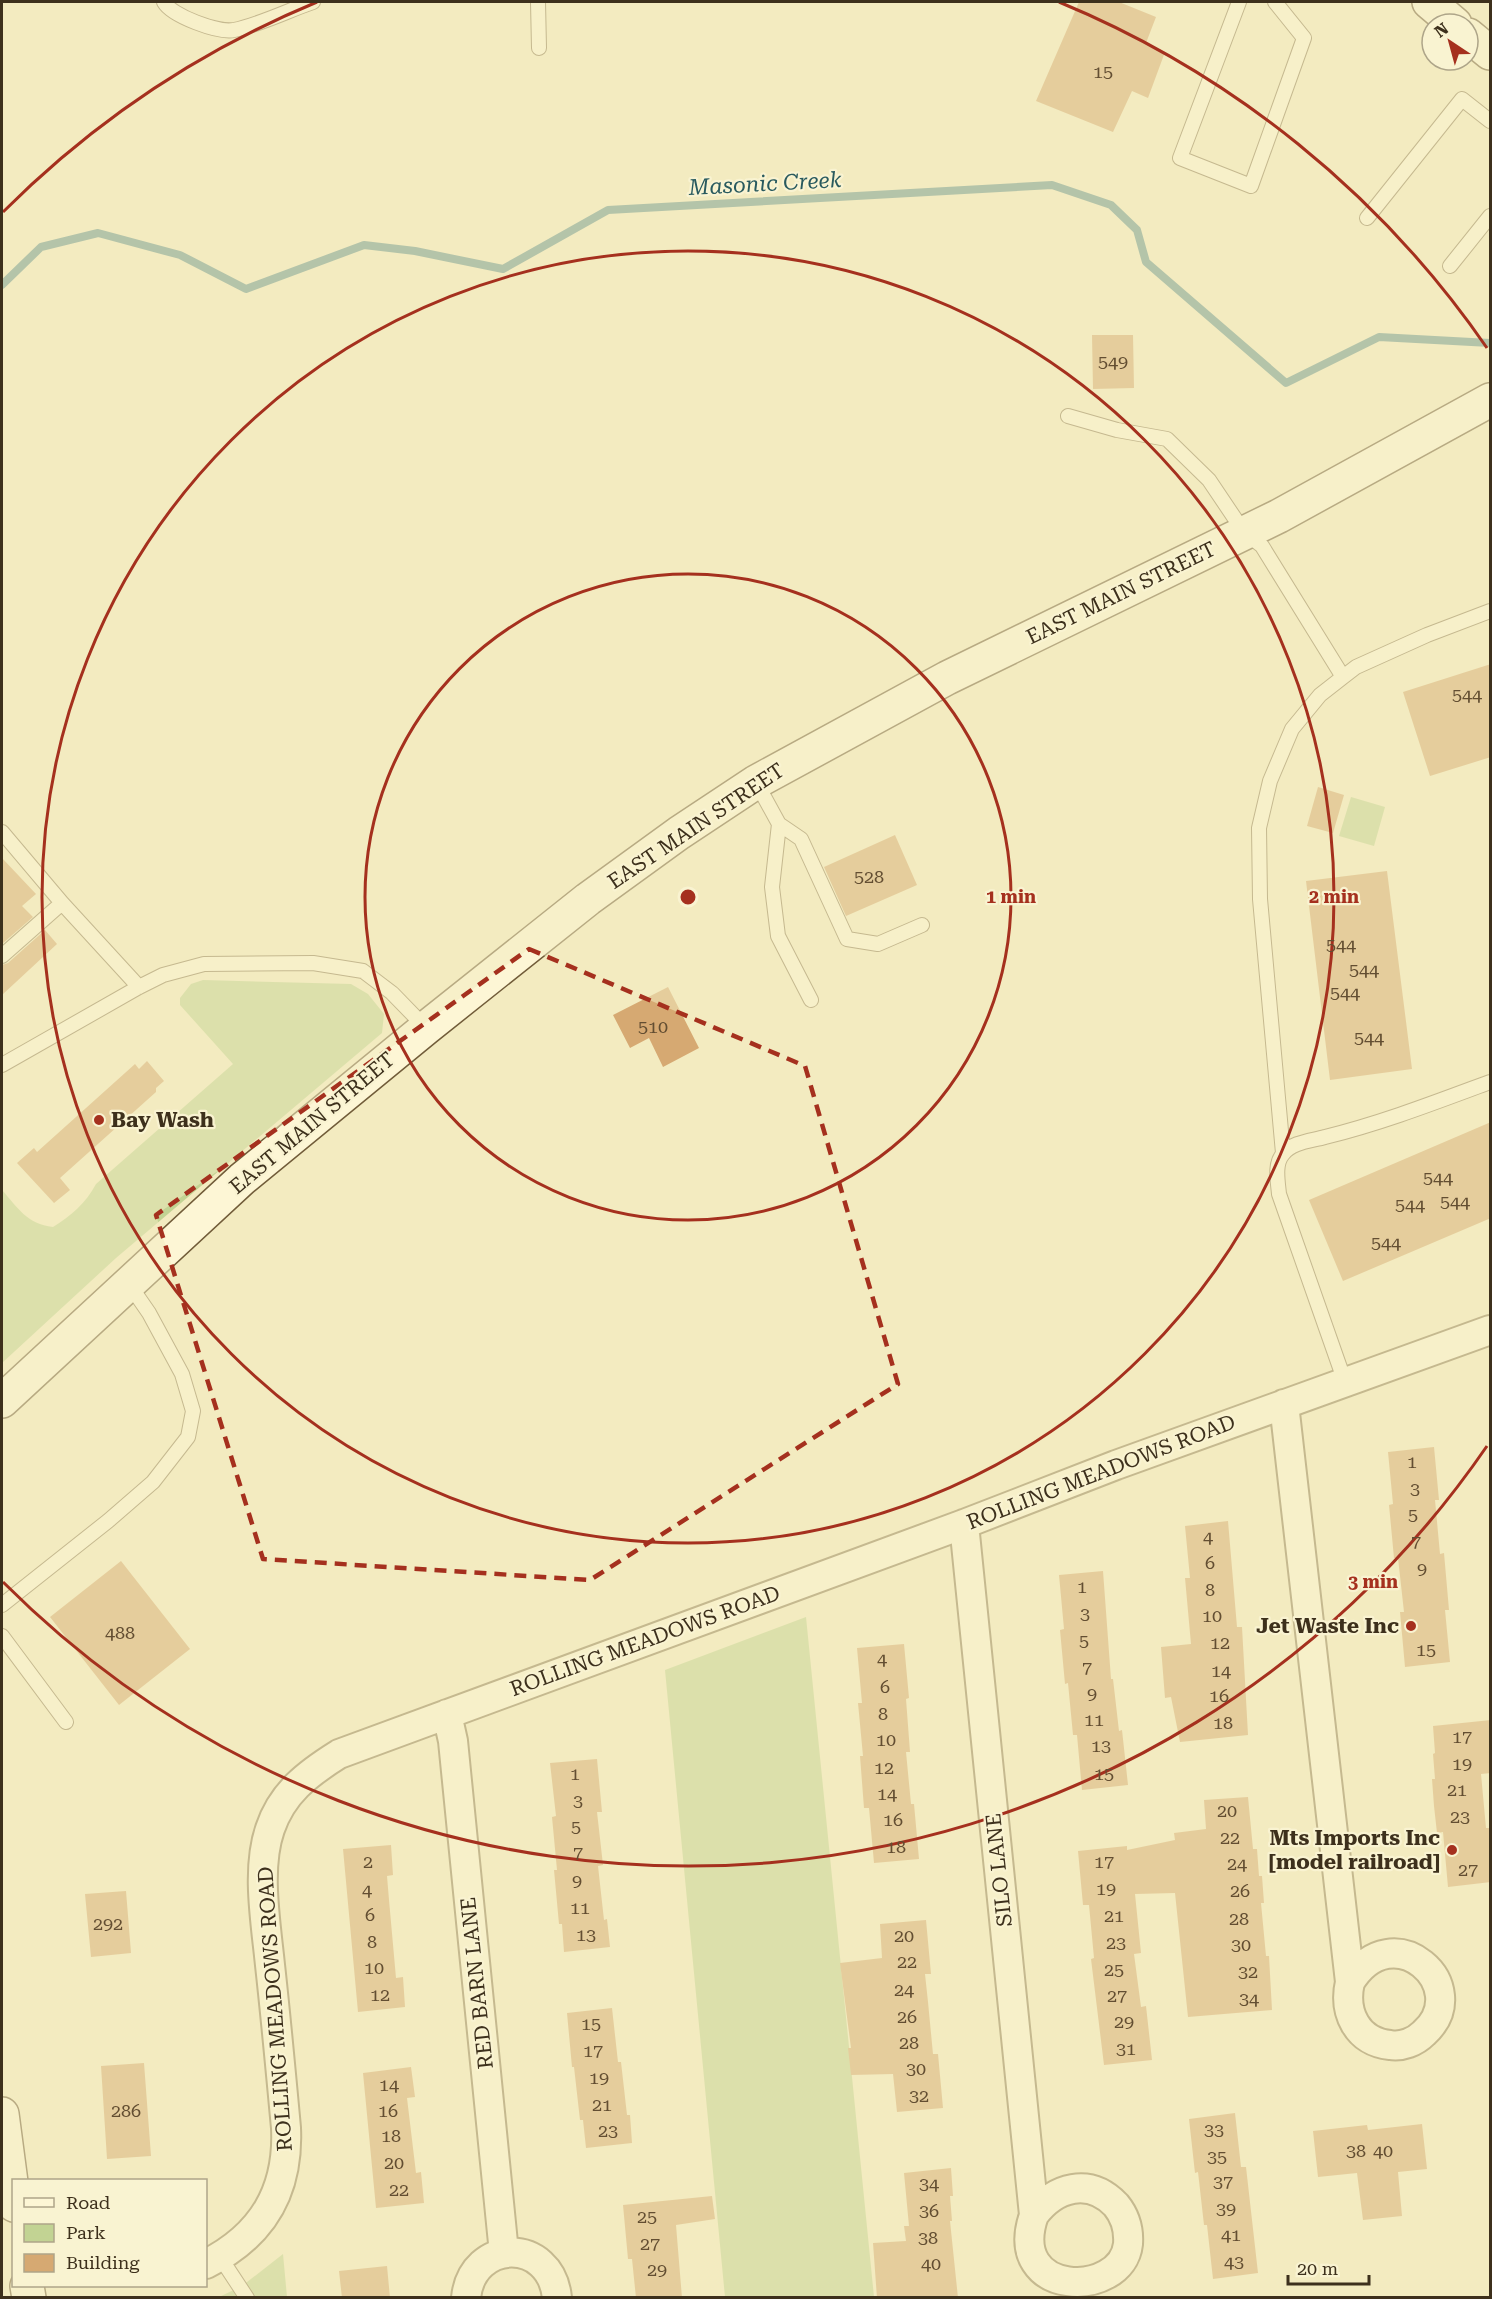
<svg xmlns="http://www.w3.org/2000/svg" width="1492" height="2299" font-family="'Roboto Serif',serif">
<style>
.green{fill:#c2d393}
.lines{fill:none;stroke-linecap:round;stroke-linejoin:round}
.stream{stroke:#69948f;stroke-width:8}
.building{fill:#d6a972}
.lane-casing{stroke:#8f7c56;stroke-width:16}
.street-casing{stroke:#8f7c56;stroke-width:32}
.secondary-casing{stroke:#715c39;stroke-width:36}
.lane{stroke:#fdf6d5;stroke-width:14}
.street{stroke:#fdf6d5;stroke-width:28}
.secondary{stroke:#fdf6d5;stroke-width:33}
.marked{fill:none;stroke:#a5301e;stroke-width:4.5;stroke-dasharray:12 8;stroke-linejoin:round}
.ring{fill:none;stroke:#a5301e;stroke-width:3}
.poi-dot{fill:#a5301e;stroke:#f9f3d1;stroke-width:2}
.labels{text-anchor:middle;stroke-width:4.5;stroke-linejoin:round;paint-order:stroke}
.number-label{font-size:18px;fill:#634e32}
.street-label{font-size:21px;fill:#3d301c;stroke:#f9f3d1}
.poi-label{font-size:21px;font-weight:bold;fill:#3d301c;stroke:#f9f3d1;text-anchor:end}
.water-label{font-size:22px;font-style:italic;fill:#295a5e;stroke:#f9f3d1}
.centre{fill:#a5301e;stroke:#f9f3d1;stroke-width:3}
.ring-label{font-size:18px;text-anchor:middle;font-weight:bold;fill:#a5301e;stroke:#f9f3d1;stroke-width:4.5;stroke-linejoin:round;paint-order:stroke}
</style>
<rect width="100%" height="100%" fill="#f3ebc0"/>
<path class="green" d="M1351,797L1385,807L1374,846L1339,836Z
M203,980L351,984L368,994L384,1014L382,1033L116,1258L2,1363V1190C18,1208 27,1224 53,1227C71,1216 86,1203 96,1184L233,1064L180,1005V998L191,984Z
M806,1617L874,2297H725L665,1670Z
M283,2254L287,2297L217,2298L242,2286Z"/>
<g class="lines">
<path class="stream" d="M2,285L41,247L98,233L180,255L246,289L364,245L415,251L503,269L608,210L1052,185L1111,205L1137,230L1146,262L1286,383L1379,337L1490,343"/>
</g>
<path class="building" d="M1079,2H1119L1156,17L1146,43L1165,52L1148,98L1132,91L1113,132L1036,101Z
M1092,335H1133L1134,388L1093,389Z
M1491,664V757L1430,776L1403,692Z
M1318,787L1344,795L1333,833L1307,826Z
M895,835L917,885L846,916L824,867Z
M2,858L36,894L22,906L33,917L2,944Z
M1387,871L1412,1069L1330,1080L1306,881Z
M45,930L57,944L2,995V965L8,963Z
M668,987L699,1048L663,1067L649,1038L630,1048L613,1015Z
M147,1061L164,1081L156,1088V1092L60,1178L70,1190L54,1203L17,1163L34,1148L37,1152L135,1064L139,1069Z
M1491,1122V1218L1343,1281L1309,1200Z
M1434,1447L1439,1500H1435L1440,1554L1444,1553L1449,1610H1445L1450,1662L1405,1667L1400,1612H1404L1398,1558H1394L1389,1505L1393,1504L1388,1452Z
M1228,1521L1237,1627H1242L1248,1735L1180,1742L1171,1697L1165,1698L1161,1647L1191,1644L1185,1578H1190L1185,1526Z
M121,1561L190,1649L119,1705L50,1617Z
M1103,1571L1111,1679H1113L1119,1731L1122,1730L1128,1785L1082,1790L1077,1735H1073L1068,1683L1065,1684L1060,1630L1064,1629L1059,1575Z
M904,1644L909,1698L906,1699L910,1752H906L911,1804H914L919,1859L874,1863L869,1808H864L860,1756H863L858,1703H862L857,1648Z
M1491,1720V1773L1481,1774L1486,1828H1489L1491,1841V1882L1448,1887L1443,1832L1437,1833L1434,1806L1432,1779H1435L1433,1754L1435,1753L1433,1726Z
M597,1759L602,1812H597L603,1865L598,1866L604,1920L607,1919L610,1947L564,1952L562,1924H559L554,1870H557L552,1817L556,1816L550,1763Z
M1248,1797L1253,1849H1257L1259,1876H1262L1264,1903H1261L1266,1956H1269L1272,2010L1188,2017L1175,1893L1135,1894L1141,1953L1134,1954L1141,2007L1146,2006L1152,2060L1104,2065L1091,1959L1094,1958L1089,1905H1083L1078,1851L1127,1846V1850L1175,1840L1174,1833L1206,1829L1204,1800Z
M391,1845L393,1875L387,1876L389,1900L396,1978L403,1977L405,2007L358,2012L343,1849Z
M126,1891L131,1953L91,1957L85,1894Z
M926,1920L931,1974H925L928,2002L933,2054H938L943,2108L897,2112L893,2074L851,2075L848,2048H851L840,1963L882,1958L880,1924Z
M612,2008L618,2062H621L627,2115H630L632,2143L586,2148L583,2120H580L574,2067H572L567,2013Z
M144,2063L151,2156L107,2159L101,2066Z
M411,2067L415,2097L407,2098L416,2173L421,2172L424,2203L376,2208L363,2073Z
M1235,2113L1241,2167H1246L1258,2273L1213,2279L1207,2225H1204L1198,2172L1195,2173L1189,2119Z
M1422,2124L1427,2169L1398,2172L1402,2216L1363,2220L1357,2173L1318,2177L1313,2131L1367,2125L1368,2130Z
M951,2168L953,2196H950L952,2221H950L958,2298H877L873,2243L906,2241L904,2226H909L904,2173Z
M712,2196L715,2219L676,2225L682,2298H636L632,2259H628L623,2205Z
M387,2266L390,2298H342L339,2271Z"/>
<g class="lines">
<defs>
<path id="lane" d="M164,2C172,16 218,33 234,30C259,25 289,10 313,2
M538,2L539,48
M1239,2L1180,158L1251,186L1304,38L1275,2
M1367,218L1462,99L1490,121
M1450,266L1490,216
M1068,416L1117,430L1167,439L1209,480L1244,532L1262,546L1343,677
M756,782L779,824L772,887L778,936L811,1000
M779,824L801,839L847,939L878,944L922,925
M2,832L62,903L139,987
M2,956L62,903
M2,1065L139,987L163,975L204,964L313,963L363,971L392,993L426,1028
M1283,1153L1260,899L1259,828L1270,781L1292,729L1320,695L1343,677L1356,667L1427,635L1490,611
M1345,1382L1279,1194C1278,1182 1274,1164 1283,1154C1292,1142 1311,1141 1325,1137C1382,1123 1436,1102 1490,1082
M2,1605L108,1521L153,1482L188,1437L193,1411L182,1374L149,1313L129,1284
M2,1636L66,1722
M220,2257L247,2298"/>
<path id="street" d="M1284,1404L1350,1982C1393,1912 1475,1987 1424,2033C1415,2042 1402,2047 1390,2045C1357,2042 1343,2012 1350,1982
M964,1524L1034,2215C1055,2187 1089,2177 1116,2205C1125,2216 1129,2230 1128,2244C1122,2299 1005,2298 1034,2215
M447,1714L453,1741L504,2253
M206,2264C262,2236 289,2191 286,2128C281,2074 276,2019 270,1965C266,1924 256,1869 270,1829C282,1793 307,1774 339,1754L964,1524L1116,1465L1490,1330
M466,2298C472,2238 551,2237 557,2298"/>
<path id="secondary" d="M1429,2L1455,24
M1468,35L1490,53
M2,1401L242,1179L426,1028L588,899L679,833L756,782L947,678L1279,516L1490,400
M2,2114L14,2205
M27,2286L29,2298"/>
</defs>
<use href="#lane" class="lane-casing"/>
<use href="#street" class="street-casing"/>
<use href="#secondary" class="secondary-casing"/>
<use href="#lane" class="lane"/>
<use href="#street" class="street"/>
<use href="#secondary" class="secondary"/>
</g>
<path d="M0 0H1492V2299H0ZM529,949L805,1066L898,1384L590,1580L263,1559L156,1215Z" fill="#f3ebc0" fill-opacity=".55" fill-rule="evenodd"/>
<path class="marked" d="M529,949L805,1066L898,1384L590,1580L263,1559L156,1215Z"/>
<g class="ring">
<circle cx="688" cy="897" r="323"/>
<circle cx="688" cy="897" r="646"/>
<path d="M1487 1446A969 969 0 0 1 3 1582M3 212A969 969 0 0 1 317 2M1059 2A969 969 0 0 1 1487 348"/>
</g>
<g class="poi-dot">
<circle cx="99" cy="1120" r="6"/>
<circle cx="1411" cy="1626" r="6"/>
<circle cx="1452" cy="1850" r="6"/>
</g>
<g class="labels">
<g class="number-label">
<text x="1103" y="78">15</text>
<text x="1113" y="368">549</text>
<text x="1467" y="701">544</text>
<text x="869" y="883">528</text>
<text x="1341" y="951">544</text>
<text x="1364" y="976">544</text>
<text x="1345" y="999">544</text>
<text x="653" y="1033">510</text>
<text x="1369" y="1044">544</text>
<text x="1438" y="1184">544</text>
<text x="1455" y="1208">544</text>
<text x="1410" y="1211">544</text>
<text x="1386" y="1249">544</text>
<text x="1412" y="1468">1</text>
<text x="1415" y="1495">3</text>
<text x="1413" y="1521">5</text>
<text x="1208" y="1543">4</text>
<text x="1416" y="1548">7</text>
<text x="1210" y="1569">6</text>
<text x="1422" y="1575">9</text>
<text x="1082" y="1593">1</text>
<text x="1210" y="1596">8</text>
<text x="1085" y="1620">3</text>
<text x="1212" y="1622">10</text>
<text x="120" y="1639">488</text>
<text x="1084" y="1647">5</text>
<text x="1220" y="1649">12</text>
<text x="1426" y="1656">15</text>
<text x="882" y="1665">4</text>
<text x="1087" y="1674">7</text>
<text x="1221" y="1677">14</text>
<text x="885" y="1693">6</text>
<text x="1092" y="1700">9</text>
<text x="1219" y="1702">16</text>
<text x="883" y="1720">8</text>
<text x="1094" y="1726">11</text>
<text x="1223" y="1729">18</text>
<text x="1462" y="1743">17</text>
<text x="886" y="1746">10</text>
<text x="1101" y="1752">13</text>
<text x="1462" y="1770">19</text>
<text x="884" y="1774">12</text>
<text x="575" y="1780">1</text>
<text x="1104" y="1780">15</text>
<text x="1457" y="1796">21</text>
<text x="887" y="1800">14</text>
<text x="578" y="1807">3</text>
<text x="1227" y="1817">20</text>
<text x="1460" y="1823">23</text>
<text x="893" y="1826">16</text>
<text x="576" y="1833">5</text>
<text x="1230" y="1844">22</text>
<text x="896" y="1853">18</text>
<text x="578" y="1859">7</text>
<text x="368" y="1868">2</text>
<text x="1104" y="1868">17</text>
<text x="1237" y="1870">24</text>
<text x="1468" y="1876">27</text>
<text x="577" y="1887">9</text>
<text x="1106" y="1895">19</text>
<text x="367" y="1896">4</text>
<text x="1240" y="1897">26</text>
<text x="580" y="1914">11</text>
<text x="370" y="1921">6</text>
<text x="1114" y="1922">21</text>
<text x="1239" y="1925">28</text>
<text x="108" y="1930">292</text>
<text x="586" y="1941">13</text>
<text x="904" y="1942">20</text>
<text x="372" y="1948">8</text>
<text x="1116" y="1949">23</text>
<text x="1241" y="1951">30</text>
<text x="907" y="1968">22</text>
<text x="374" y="1974">10</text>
<text x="1114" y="1976">25</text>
<text x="1248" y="1978">32</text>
<text x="904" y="1996">24</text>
<text x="380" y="2001">12</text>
<text x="1117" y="2002">27</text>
<text x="1249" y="2005">34</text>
<text x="907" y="2023">26</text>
<text x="1124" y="2028">29</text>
<text x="591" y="2030">15</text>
<text x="909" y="2049">28</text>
<text x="1126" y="2055">31</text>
<text x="593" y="2057">17</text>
<text x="916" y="2075">30</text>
<text x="599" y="2084">19</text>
<text x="389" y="2091">14</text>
<text x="919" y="2102">32</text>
<text x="602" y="2111">21</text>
<text x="126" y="2117">286</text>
<text x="388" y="2117">16</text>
<text x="1214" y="2136">33</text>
<text x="608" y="2137">23</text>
<text x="391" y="2142">18</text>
<text x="1356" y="2157">38</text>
<text x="1383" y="2157">40</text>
<text x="1217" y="2163">35</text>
<text x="394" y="2169">20</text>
<text x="1223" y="2188">37</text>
<text x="929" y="2190">34</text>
<text x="399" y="2196">22</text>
<text x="1226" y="2215">39</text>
<text x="929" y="2217">36</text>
<text x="647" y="2223">25</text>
<text x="1231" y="2241">41</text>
<text x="928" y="2244">38</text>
<text x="650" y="2250">27</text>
<text x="1234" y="2268">43</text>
<text x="931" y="2270">40</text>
<text x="657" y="2276">29</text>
</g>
<g class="street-label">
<text transform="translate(1121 593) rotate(-26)" y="7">EAST MAIN STREET</text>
<text transform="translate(696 826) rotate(-34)" y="7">EAST MAIN STREET</text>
<text transform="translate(312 1123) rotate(-40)" y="7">EAST MAIN STREET</text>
<text transform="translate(1101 1472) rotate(-21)" y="7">ROLLING MEADOWS ROAD</text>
<text transform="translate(645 1641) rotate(-20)" y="7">ROLLING MEADOWS ROAD</text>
<text transform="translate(999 1870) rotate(-96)" y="7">SILO LANE</text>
<text transform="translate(477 1983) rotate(-96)" y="7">RED BARN LANE</text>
<text transform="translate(275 2009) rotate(-94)" y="7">ROLLING MEADOWS ROAD</text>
</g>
<g class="poi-label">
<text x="111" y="1127" text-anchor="start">Bay Wash</text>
<text x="1399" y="1633">Jet Waste Inc</text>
<text x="1440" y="1845">Mts Imports Inc<tspan x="1440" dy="24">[model railroad]</tspan></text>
</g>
<g class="water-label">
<text transform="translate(765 183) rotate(-3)" y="8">Masonic Creek</text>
</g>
</g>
<circle cx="688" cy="897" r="9" class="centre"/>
<g class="ring-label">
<text x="1011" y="903">1 min</text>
<text x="1334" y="903">2 min</text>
<text x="1373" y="1588">3 min</text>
</g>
<rect width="1492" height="2299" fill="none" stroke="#3d301c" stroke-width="6"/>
<rect x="12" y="2179" width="195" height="108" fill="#f9f3d1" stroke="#aea589" stroke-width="1.5"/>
<rect x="24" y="2198" width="30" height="9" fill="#fdf6d5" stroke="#aea589" stroke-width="1.5"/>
<text x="66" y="2209" font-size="18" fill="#3d301c">Road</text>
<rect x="24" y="2224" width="30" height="18" fill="#c2d393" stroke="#aea589" stroke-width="1.5"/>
<text x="66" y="2239" font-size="18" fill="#3d301c">Park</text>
<rect x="24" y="2254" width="30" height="18" fill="#d6a972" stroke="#aea589" stroke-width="1.5"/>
<text x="66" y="2269" font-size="18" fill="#3d301c">Building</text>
<g transform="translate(1450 42) rotate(324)"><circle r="28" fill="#f9f3d1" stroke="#aea589" stroke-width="1.5"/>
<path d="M0-4.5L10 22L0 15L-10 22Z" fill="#a5301e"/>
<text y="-9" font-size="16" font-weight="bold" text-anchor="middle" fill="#3d301c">N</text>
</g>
<path d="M1288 2275v9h81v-9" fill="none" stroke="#3d301c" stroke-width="3"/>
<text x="1297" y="2275" font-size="18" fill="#3d301c" stroke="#f9f3d1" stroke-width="4.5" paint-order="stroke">20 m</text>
</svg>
